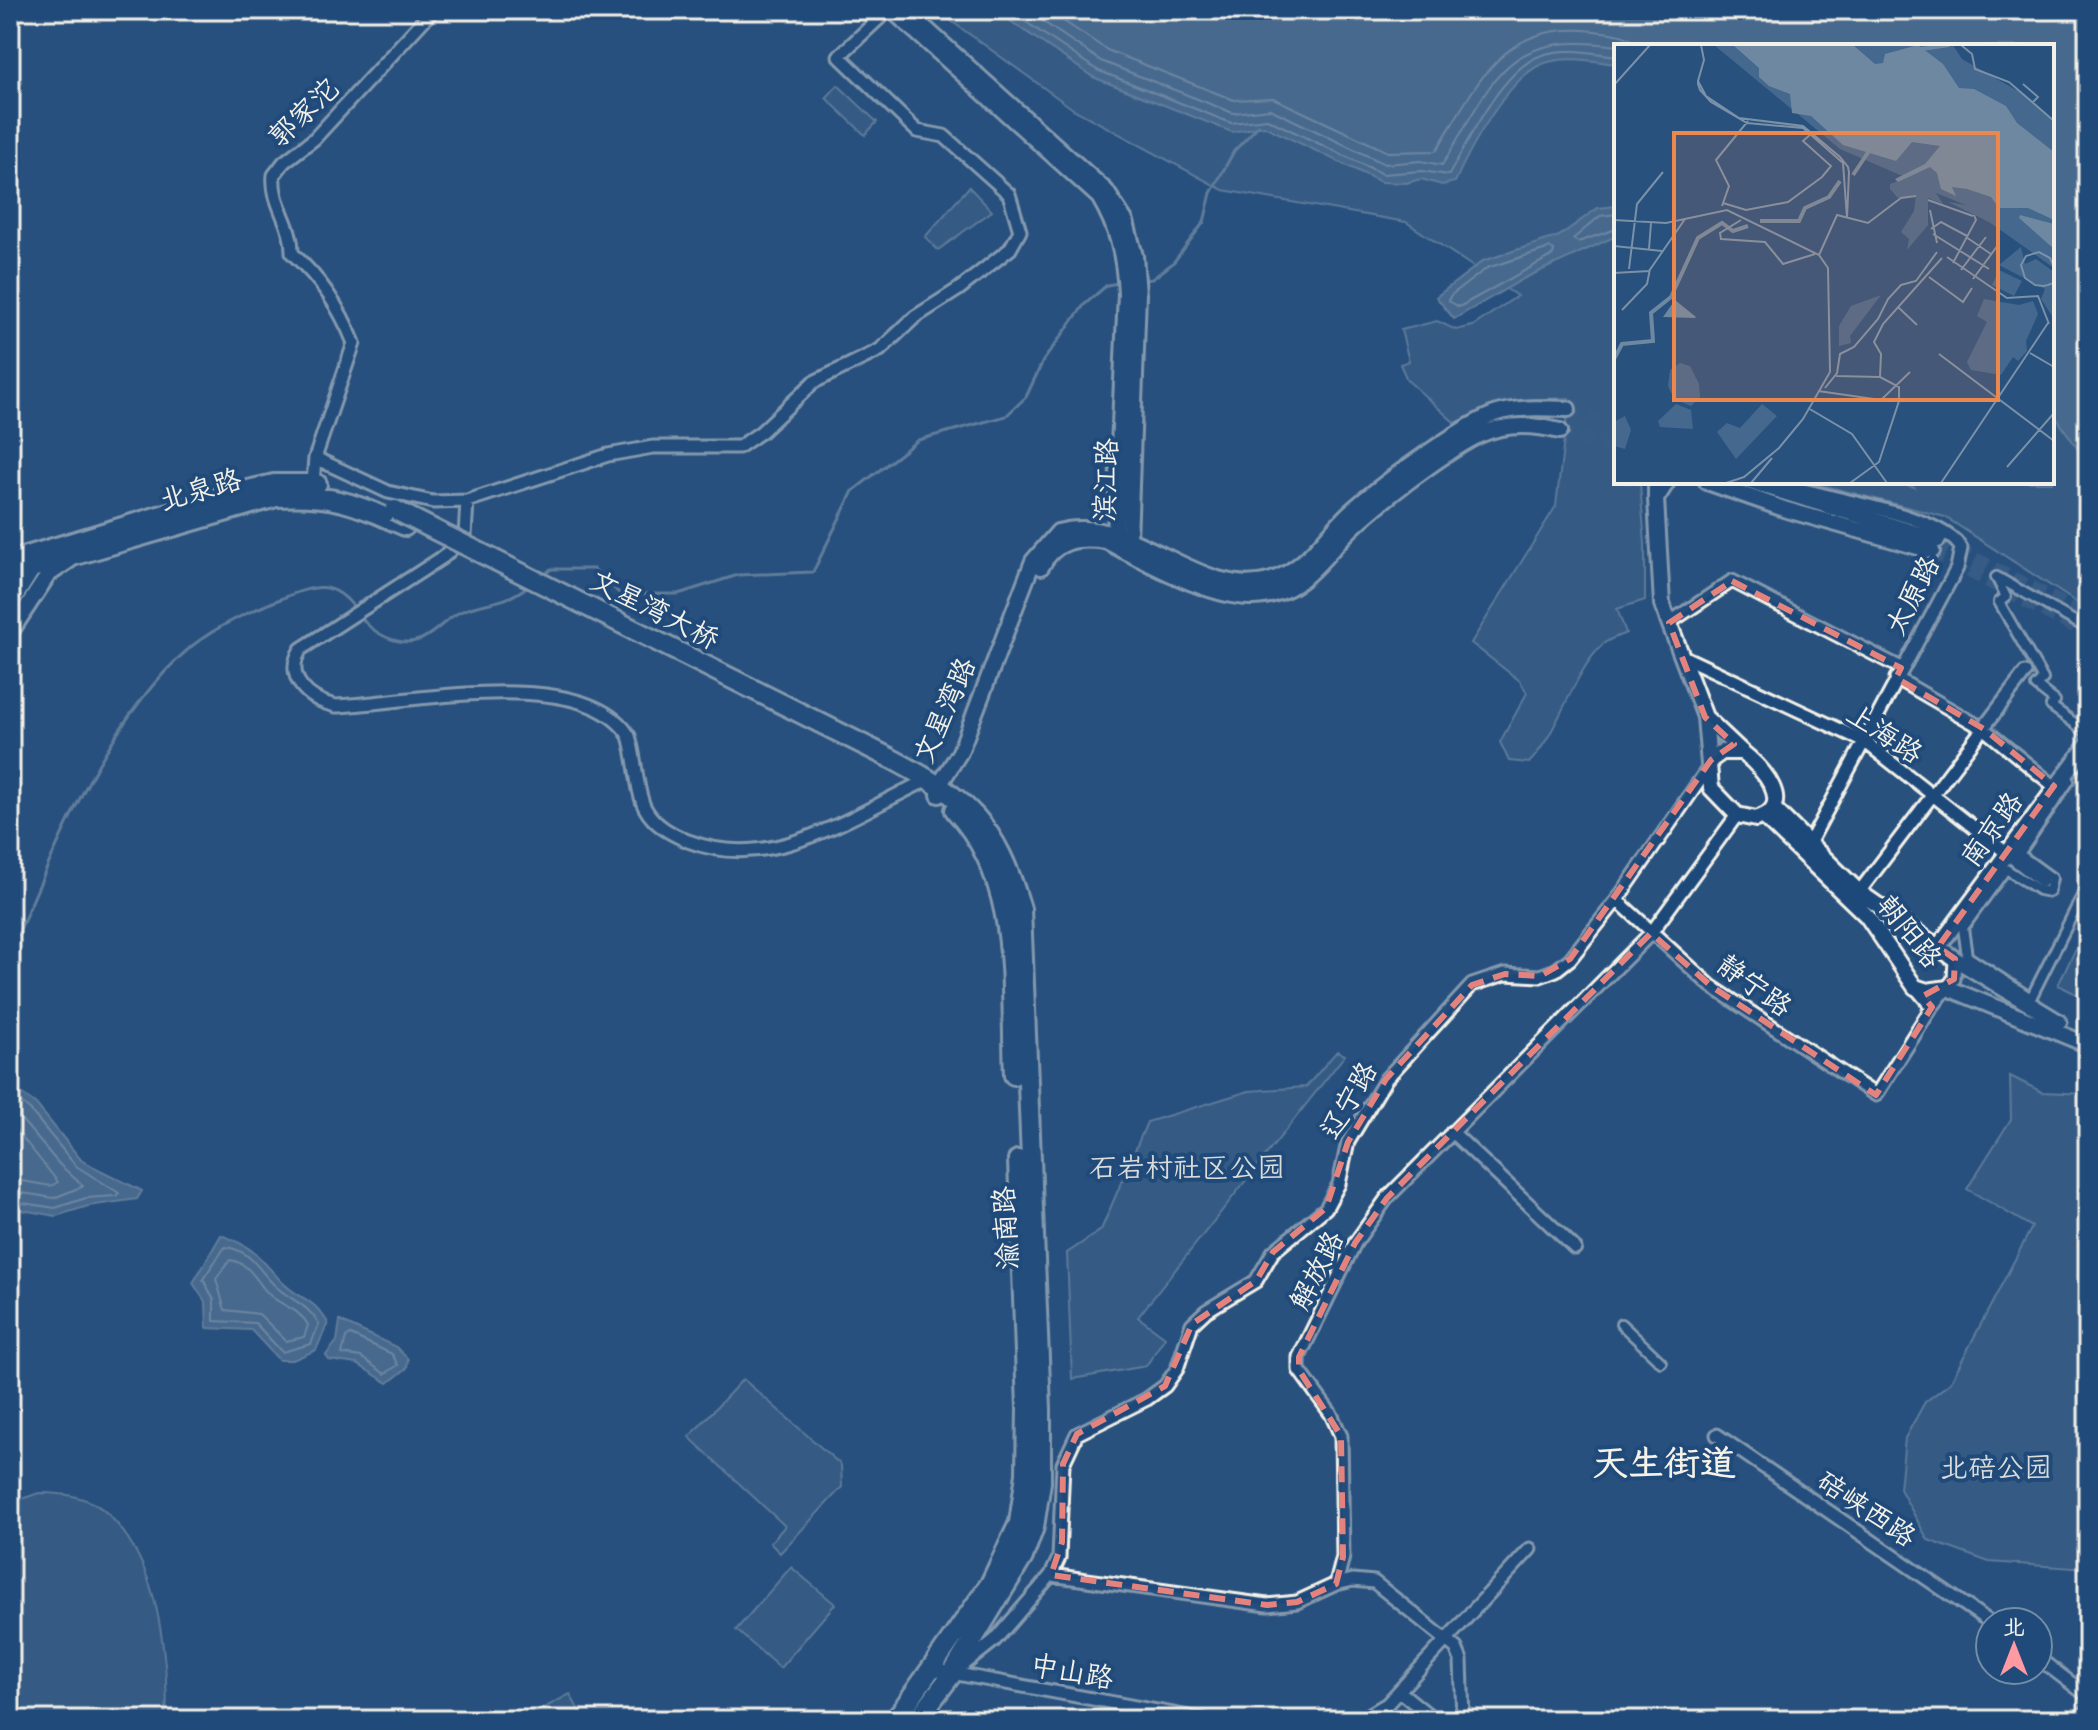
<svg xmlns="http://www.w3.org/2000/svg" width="2098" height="1730" font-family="Sriracha,'LXGW WenKai TC',sans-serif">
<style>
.green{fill:#45688e;stroke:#9cacbb;stroke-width:2}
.water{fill:#6e88a2;stroke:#a4b2be;stroke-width:2}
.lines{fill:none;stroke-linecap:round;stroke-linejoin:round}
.shore{stroke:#bec7cc;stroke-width:2}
.stream{stroke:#a4b2be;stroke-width:3}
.secondary-tunnel{stroke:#47698e;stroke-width:14;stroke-dasharray:14 7;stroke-linecap:butt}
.pedestrian-casing{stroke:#f4f1e8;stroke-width:14}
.minor-casing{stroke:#f4f1e8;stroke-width:17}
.tertiary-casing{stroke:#f4f1e8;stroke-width:20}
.secondary-casing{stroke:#f4f1e8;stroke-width:20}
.primary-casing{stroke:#f4f1e8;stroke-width:22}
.trunk-casing{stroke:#f4f1e8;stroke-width:24}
.pedestrian{stroke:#1f4a7a;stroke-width:8}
.minor{stroke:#1f4a7a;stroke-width:11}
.tertiary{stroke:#1f4a7a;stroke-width:14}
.secondary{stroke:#1f4a7a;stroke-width:14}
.primary{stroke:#1f4a7a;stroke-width:16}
.trunk{stroke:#1f4a7a;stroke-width:18}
.trunk-bridge-casing{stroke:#f4f1e8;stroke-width:24;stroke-linecap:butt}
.trunk-bridge{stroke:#1f4a7a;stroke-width:18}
.marked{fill:none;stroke:#e4827e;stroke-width:6;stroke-dasharray:16 10;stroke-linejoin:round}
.labels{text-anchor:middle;stroke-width:8;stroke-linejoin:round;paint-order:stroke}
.street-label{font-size:28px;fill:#f4f1e8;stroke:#1f4a7a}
.park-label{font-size:28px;fill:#dadcda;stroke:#1f4a7a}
.district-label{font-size:36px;font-weight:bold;fill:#f4f1e8;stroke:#1f4a7a}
.inset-river{fill:none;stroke:#6e88a2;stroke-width:4}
.inset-road{fill:none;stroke:#7a91a8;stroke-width:2}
.view{fill:#ec874e;fill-opacity:0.15;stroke:#ec874e;stroke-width:4}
.inset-edge{fill:none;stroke:#f4f1e8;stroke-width:4}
</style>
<rect width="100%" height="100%" fill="#28517e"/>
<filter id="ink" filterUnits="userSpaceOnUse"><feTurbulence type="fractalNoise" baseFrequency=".0125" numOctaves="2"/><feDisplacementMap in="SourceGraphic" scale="16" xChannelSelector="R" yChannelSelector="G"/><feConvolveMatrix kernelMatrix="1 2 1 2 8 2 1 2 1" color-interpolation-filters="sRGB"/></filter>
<g filter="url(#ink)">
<path class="green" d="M936,10H2088V610L1945,517L1810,482H1893L1914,487L1909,482H2052V46H1616V482L1640,484L1645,544V600L1617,609L1626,633C1619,636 1609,639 1603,644C1570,677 1561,729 1529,763L1509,761L1500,742L1527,693L1520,681L1471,643L1556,506L1569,398L1519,400L1455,423L1407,380L1400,364L1409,361L1401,330L1437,321L1456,330L1473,326L1517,296L1406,222L1223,190L1073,109Z
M838,85L877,122L865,135L826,98Z
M969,187L992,211L938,250L925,237Z
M2088,924V1000L2058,985Z
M1337,1051L1345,1055L1138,1317L1165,1337L1146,1366L1072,1379L1067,1253L1101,1230L1147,1122L1249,1091L1306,1087Z
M2010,1076L2042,1092L2088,1094V1569L1989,1562L1928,1540L1900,1489L1905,1438L1925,1402L1950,1383L2032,1227L1967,1189L2011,1119Z
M743,1379L841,1465L842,1487L780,1553L770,1543L785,1526L689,1437Z
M39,1493C63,1493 90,1496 108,1514C151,1556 162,1621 166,1678C166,1692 169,1707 163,1720H10V1503Z
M791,1567L835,1604L780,1668L736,1630Z
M570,1694L584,1720H526L525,1718Z"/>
<path class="water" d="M994,10H2088V464L2058,420L2052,417V46H1616V64C1593,61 1565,55 1542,64C1508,78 1470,148 1455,182L1442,185L1421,179L1406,183L1381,182L1264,126L1232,132L1093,77Z
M1616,206V236L1525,278L1454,319L1436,297L1483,261L1559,236L1598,208Z
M10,1085L36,1104L82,1161L142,1191L137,1199L88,1206L56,1216L10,1208Z
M221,1235C254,1247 258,1256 281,1281C300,1301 310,1294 328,1323L316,1350L293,1360H279L251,1330L207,1328L206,1303L193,1283Z
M340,1321L396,1347L408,1359L407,1368L388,1383L357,1364L329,1360L326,1355L337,1341Z"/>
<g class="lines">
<path class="shore" d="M1008,10L1097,70L1231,123L1267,119L1383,174L1421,171L1449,175C1468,140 1503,68 1542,55C1566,47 1592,53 1616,56
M1026,10L1101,61L1233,113L1270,109L1385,164L1421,161L1442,165C1496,78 1503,30 1618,46
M1047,10L1107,50L1234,100L1273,98L1388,152L1436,151C1478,83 1502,20 1594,31C1611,33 1627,33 1639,46
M1616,214L1600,216L1573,239L1578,242L1616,229
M1550,248L1554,250L1553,255L1459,307L1449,301L1450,296L1487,268Z
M10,1094L30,1110L76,1166L119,1193L116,1196L86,1198L55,1208L10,1201
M10,1106L59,1164L83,1186L54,1198L10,1191
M10,1122L58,1182L51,1186L10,1179
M225,1247C254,1250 260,1275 280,1290C295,1302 309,1306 319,1324L311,1344L282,1352L255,1323L214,1321V1300L203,1279Z
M230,1260C252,1263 257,1285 272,1297C285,1307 300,1310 308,1325L304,1337L286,1341L259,1314L225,1310L216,1279Z
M351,1335L392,1354L398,1365L385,1374L361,1357L342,1354L346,1337Z"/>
<path class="stream" d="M1143,280L1152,279L1173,263L1204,222L1211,193L1234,151L1259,125
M544,575L551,569H594L620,594H678L738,575L813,572L853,491L918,440L1006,416L1026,397L1043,361L1084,305L1107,285L1119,283
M360,616C372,633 397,647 419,640C434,635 445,619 460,612C486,600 501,607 528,586
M10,953C54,851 106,718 192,646C218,625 251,611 283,598C313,585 334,579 356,610"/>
<path class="secondary-tunnel" d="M1568,409L1616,424
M1560,431L1616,450
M1938,540L2088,617
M1932,551L2088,634"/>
<defs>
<path id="pedestrian" d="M1996,577L2006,597L1999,602L2043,679L2036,686L2055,701L2051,706L2088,733
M1997,577L2088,629
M2069,781L2019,854L2052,878L2049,892L2039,890L2006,869L1963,928L1967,956L2031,998L2088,884
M1621,1324L1661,1362"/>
<path id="minor" d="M315,458L388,492L433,502L467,501L608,455L653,447H739L761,432L814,382L880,350L915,317L959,289L1010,249L1020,231L1009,194L944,136L917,131L839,56L888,10
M1776,482C1818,498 1941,513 1961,548L1957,568L1810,842
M313,483L315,458L354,343C339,306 321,280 292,253C293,224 271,204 274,175L284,162L314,139L433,10
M467,501L465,536L443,557L301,649C283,677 308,700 336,706C409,703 585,664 629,736C636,757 636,791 645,808C654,825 671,834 688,841C771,873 846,819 919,784
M1669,623L1732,581L1901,668
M1682,656L1864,741L2042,881
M1896,678L1984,729L2054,786
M1859,892L2025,673
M1617,900L1711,986L1876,1095L1932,1007
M1916,988L1932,1007L1954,979L1955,959
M1452,1132L1575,1248
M1717,1435L1990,1622
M1051,1575L1267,1605L1297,1602L1336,1584L1343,1557L1341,1436L1331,1414L1299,1370V1357L1355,1243L1387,1198L1651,933L1737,815
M1336,1584L1353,1580L1374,1582L1456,1648L1461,1660L1463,1720
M2038,1658L2088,1696
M961,1667L995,1640L1051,1575L1059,1558L1063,1464L1077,1434L1147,1399L1165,1386L1177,1369L1192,1324L1206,1311L1256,1281L1273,1252L1326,1208L1339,1184L1348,1142L1386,1079L1472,985L1505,974L1540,976L1556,970L1570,959L1617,900L1707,770
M930,1669L1206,1720
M1399,1691L1435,1720
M1360,1720L1387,1704L1530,1549"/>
<path id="tertiary" d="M1656,482V499L1667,482
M1656,499L1662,604L1705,717
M1711,760L1722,752H1742C1761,767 1798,806 1756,819L1737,815L1711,788L1705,717L1742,752
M1773,808L1859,892L1955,959L2059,1022
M1763,816L1867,916L1915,987L1927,991L1948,988L2088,1045
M1938,947L2088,744"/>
<path id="secondary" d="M892,10L1099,197C1118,229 1124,256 1126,293L1115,535L1122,550L1129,540L1138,294L1135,256L1126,222L1106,191L905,10
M1707,482L1787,510L1932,551
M1751,482L1938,540
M1041,567C1055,540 1077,537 1106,541C1143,561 1211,598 1253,597C1299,596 1318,563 1345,535C1373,506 1442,454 1477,436C1504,423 1533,424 1560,431
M10,605L37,562
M10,633L48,575L70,560
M939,795L940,784L960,752L1033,561L1058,532C1133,511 1200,603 1272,580C1306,569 1324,537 1349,513C1375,489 1469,419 1501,412C1523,407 1545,408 1568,409"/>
<path id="primary" d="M2083,1720L2088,1713"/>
<path id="trunk" d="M10,561L235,493L274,484H317
M10,574L276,497C333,494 353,503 405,526
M890,758C968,799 996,823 1021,909L1041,1409V1482L1034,1527L1023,1557L952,1674L917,1720
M955,810C1022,882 1010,984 1014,1075
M895,1720L990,1584L1019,1523L1026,1474L1027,1408L1018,1160"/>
</defs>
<use href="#pedestrian" class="pedestrian-casing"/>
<use href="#minor" class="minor-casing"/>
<use href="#tertiary" class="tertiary-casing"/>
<use href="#secondary" class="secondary-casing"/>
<use href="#primary" class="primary-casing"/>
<use href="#trunk" class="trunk-casing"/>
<use href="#pedestrian" class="pedestrian"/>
<use href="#minor" class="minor"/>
<use href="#tertiary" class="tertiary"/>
<use href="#secondary" class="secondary"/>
<use href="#primary" class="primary"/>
<use href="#trunk" class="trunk"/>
<defs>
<path id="trunk-bridge" d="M395,510L890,758"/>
</defs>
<use href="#trunk-bridge" class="trunk-bridge-casing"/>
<use href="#trunk-bridge" class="trunk-bridge"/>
</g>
</g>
<path d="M0 0H2098V1730H0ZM1732,581L1901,668L1896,678L1984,729L2054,786L1938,947L1955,959L1954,979L1923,996L1932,1007L1876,1095L1711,986L1651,933L1387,1198L1355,1243L1299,1357V1370L1341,1436L1343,1557L1336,1584L1297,1602L1267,1605L1051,1575L1062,1542L1063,1464L1077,1434L1165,1386L1192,1324L1256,1281L1273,1252L1326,1208L1348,1142L1386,1079L1472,985L1505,974L1540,976L1570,959L1711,760L1734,744L1705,717L1669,623Z" fill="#28517e" fill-opacity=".55" fill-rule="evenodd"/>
<path class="marked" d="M1732,581L1901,668L1896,678L1984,729L2054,786L1938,947L1955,959L1954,979L1923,996L1932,1007L1876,1095L1711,986L1651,933L1387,1198L1355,1243L1299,1357V1370L1341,1436L1343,1557L1336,1584L1297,1602L1267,1605L1051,1575L1062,1542L1063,1464L1077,1434L1165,1386L1192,1324L1256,1281L1273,1252L1326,1208L1348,1142L1386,1079L1472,985L1505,974L1540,976L1570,959L1711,760L1734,744L1705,717L1669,623Z"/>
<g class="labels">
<g class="street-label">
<text transform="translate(303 112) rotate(-44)" y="10">郭家沱</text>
<text transform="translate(1105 480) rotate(-88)" y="10">滨江路</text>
<text transform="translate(200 489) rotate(-16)" y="10">北泉路</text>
<text transform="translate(1912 595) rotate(-63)" y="10">太原路</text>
<text transform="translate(655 609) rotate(27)" y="10">文星湾大桥</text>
<text transform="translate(944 710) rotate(-66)" y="10">文星湾路</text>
<text transform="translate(1885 733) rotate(33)" y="10">上海路</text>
<text transform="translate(1991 829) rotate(-54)" y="10">南京路</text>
<text transform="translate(1910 931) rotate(51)" y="10">朝阳路</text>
<text transform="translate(1755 985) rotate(36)" y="10">静宁路</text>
<text transform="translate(1348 1100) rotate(-60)" y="10">辽宁路</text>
<text transform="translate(1005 1228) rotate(-93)" y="10">渝南路</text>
<text transform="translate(1316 1270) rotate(-63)" y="10">解放路</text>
<text transform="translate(1867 1508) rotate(34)" y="10">碚峡西路</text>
<text transform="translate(1072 1671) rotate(10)" y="10">中山路</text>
</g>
<g class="park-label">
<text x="1187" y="1177">石岩村社区公园</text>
<text x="1996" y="1477">北碚公园</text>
</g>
<g class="district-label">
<text x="1664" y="1475">天生街道</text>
</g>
</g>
<g transform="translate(1614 44)">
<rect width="440" height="440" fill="#28517e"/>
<path d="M100,1H339L348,15L411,51L440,77V224L375,178L334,158L352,161L322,149L329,160L314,154V181L293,206L295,195L287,188L300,167L302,151L284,154L276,145V140L293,134L226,105ZM407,203L411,220L422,215L440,228V275L427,255L431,245L385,221ZM385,226L408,237L400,252L378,241ZM267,251L236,292L237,299L225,302V282L237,262ZM370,255L405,261L419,257L424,270L412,297L413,307L404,317L399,313L387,331L357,326L353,318L373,278L363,272ZM66,319L76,322L85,340L86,353L77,362L60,355L54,342L56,326ZM62,360L77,366L79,385L46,383L44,377ZM148,360L163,372L122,415L103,388L113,379L126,384ZM11,372L17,386L11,405L0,402V378Z" fill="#45688e"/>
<path d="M119,1H239L261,20L269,19L271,10L304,1L329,20L345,44L360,45L392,62L403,79L440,108V176L414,164H385L377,153L353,145L338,143L342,152L327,145L323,129L316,123L284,138L281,135L311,120L326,102L298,98L282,117L229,101L197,72L178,69L176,50L155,42L145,33V24ZM406,171L440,180V205L405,174ZM61,256L82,273L81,274L49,273Z" fill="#6e88a2"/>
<path class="inset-river" d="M301,6L335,1M239,131L255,107M146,177H185L191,164L215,153L226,137M0,315L8,300L39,297L37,269L57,253L84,194L108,179L119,187L134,182"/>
<path class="inset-road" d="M347,1L358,10L361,25L395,38L440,77M84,37L92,52L125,74L189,82L226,113L234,123L235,128L233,174L229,119L189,84L133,79L97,58L86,46L84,40V37L90,16L87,1M409,40L424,53L419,58M0,41L36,1M314,156L359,172M109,159L132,166L174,158L208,133L217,122L189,97L197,90M108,162L115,142L102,116L134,77M316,166L323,199M0,176L52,179L113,166L205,211L214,224L216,328L189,375L165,404L130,433L112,439M127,176L106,189L107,195L151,198L169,220L201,210M317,185L327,178L353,192M319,190L375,225M352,193L377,210M0,202L48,207M35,205L37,179M205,211L223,171L254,179L287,154L302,152M333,213L393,254L424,252L435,280M339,219L362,176L360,171M15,225L23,160L49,128M347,226L372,193M0,229L35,227L71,175M315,233L349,258L358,244M359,235L384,201M440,239H439L434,241L429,242L421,241L411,234L407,221L412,212L425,208L436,214L440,223L439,238V239L440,242M284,263L303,281M8,266L33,240L36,225M416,309L440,323M325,310L440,397M222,332L266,333L267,310L260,298L269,280L328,214M211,344L223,329L226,310L240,303L264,275L274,255L287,241L302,237L323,208M204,347L267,356L296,328M194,364L238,390L273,439M393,423L440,369M137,439L158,414M236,439L265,418L285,357V343L266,333M327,439L434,279"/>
<path class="view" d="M60,89H384V356H60Z"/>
<rect width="440" height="440" class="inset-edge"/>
</g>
<rect width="2098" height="1730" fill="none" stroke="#1f4a7a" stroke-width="40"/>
<rect x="20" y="20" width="2058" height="1690" fill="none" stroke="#f4f1e8" stroke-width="3" filter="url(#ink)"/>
<g transform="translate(2014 1646)"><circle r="38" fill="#1f4a7a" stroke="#748da6" stroke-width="2"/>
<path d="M0-6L14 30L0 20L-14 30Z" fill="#ff9aa2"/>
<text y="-12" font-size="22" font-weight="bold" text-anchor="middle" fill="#f4f1e8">北</text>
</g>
</svg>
